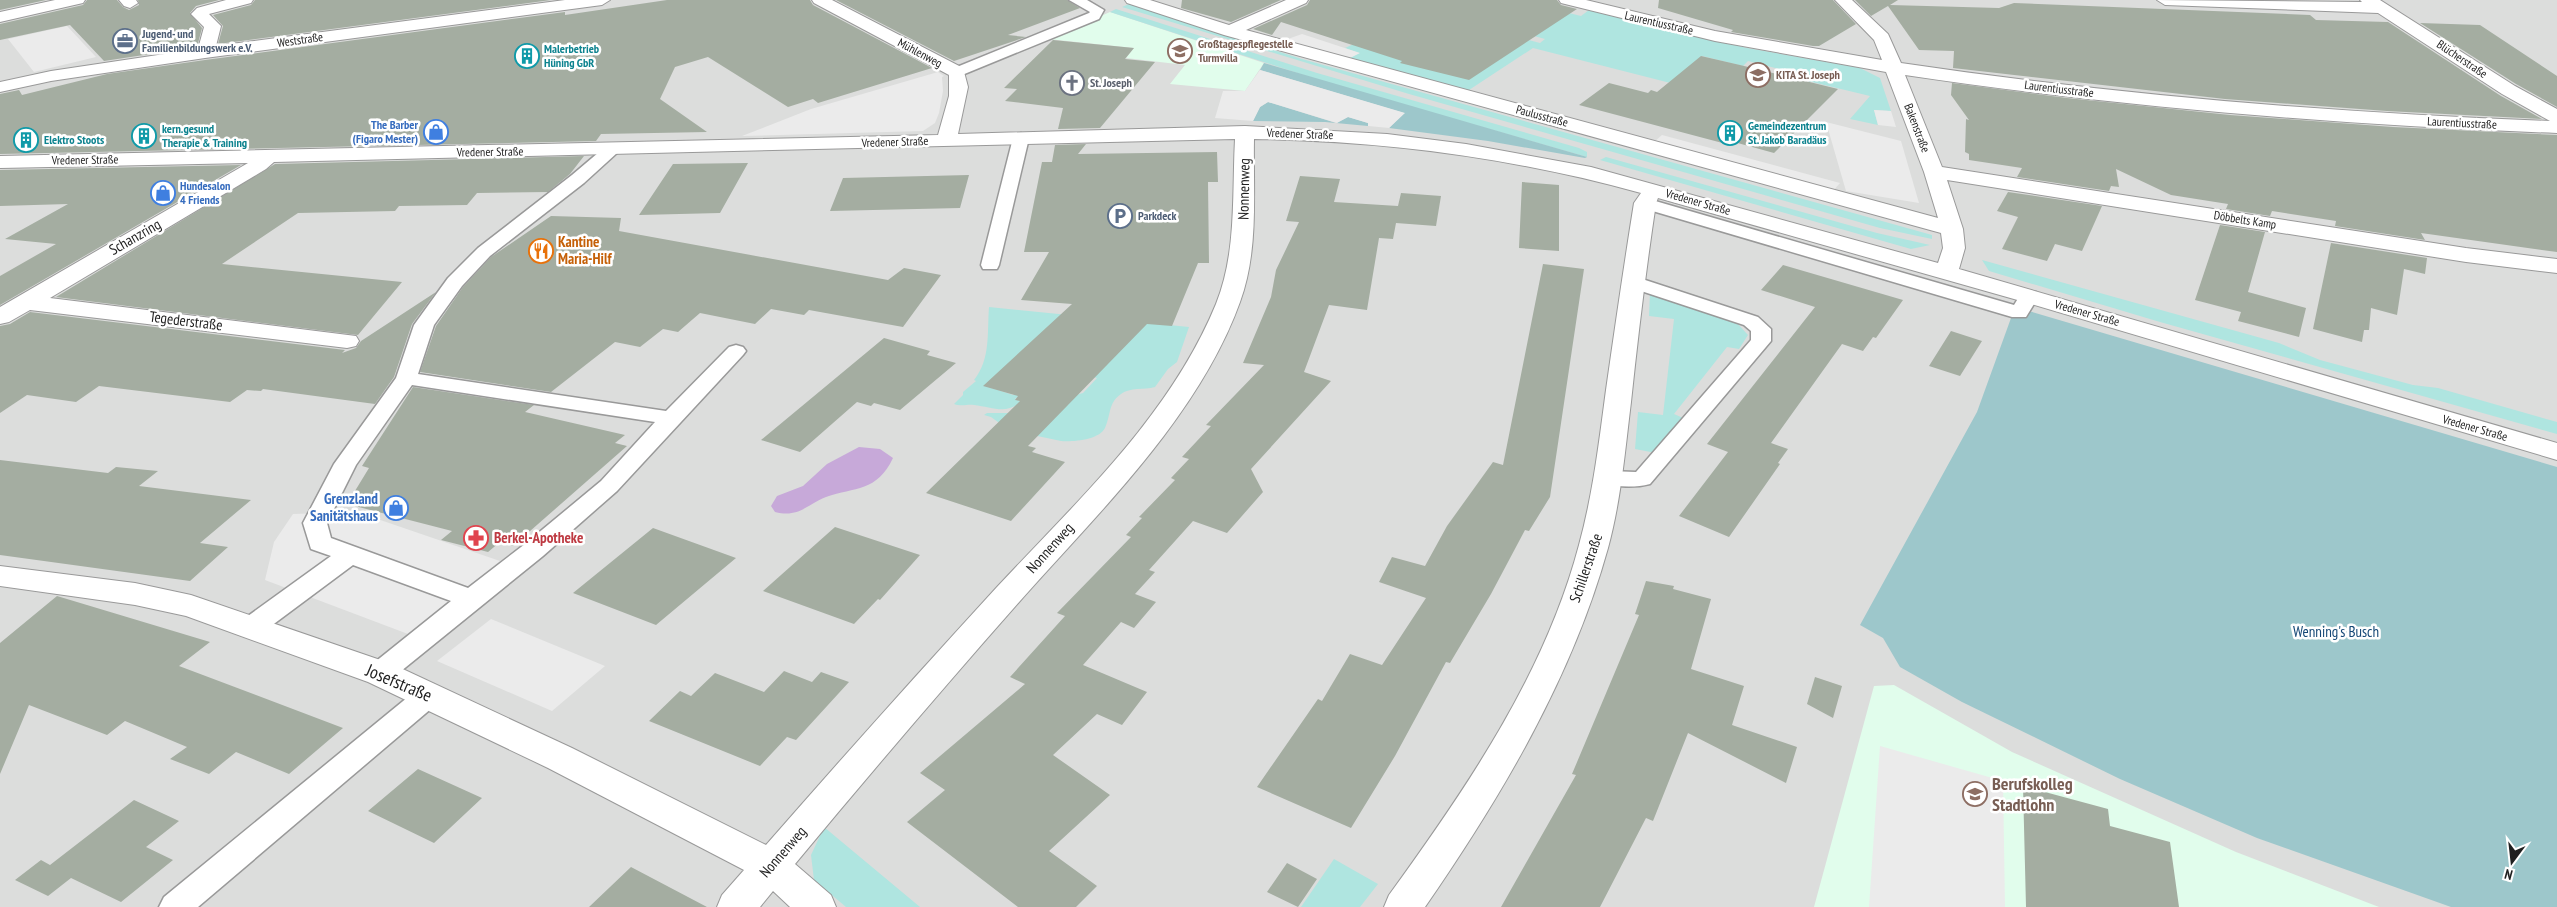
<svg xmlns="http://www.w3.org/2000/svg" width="2557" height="907" font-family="'PT Sans Narrow',sans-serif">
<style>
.residential{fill:#dcdddc}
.education{fill:#e1fdec}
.grass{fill:#afe5e0}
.forest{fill:#9dc7cb}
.parking{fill:#ebebeb}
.water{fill:#c7a9d9}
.building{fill:#a4ada1}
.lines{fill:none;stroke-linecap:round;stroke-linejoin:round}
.lane-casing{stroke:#999;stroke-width:3}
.street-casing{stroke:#999;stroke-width:2}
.lane{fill:#fff;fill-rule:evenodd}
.street{fill:#fff;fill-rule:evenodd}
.labels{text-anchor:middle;stroke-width:5;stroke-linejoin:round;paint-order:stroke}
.far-street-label{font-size:12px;fill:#1f1f1f;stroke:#fff}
.far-service-label{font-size:12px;font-weight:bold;fill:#4e5e75;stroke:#fff;text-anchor:start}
.far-education-label{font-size:12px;font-weight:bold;fill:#785e54;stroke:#fff;text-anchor:start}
.far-culture-label{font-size:12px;font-weight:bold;fill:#0d838f;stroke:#fff;text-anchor:start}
.far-worship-label{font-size:12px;font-weight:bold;fill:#5b616d;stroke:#fff;text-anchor:start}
.far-shop-label{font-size:12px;font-weight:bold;fill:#366cbe;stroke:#fff;text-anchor:end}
.street-label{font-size:15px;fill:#1f1f1f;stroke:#fff}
.food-label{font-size:15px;font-weight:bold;fill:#c56008;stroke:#fff;text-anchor:start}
.shop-label{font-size:15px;font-weight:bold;fill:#366cbe;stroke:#fff;text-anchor:end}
.health-label{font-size:15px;font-weight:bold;fill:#be3a42;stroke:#fff;text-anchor:start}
.park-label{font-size:15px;fill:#144776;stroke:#fff}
.near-street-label{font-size:18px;fill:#1f1f1f;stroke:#fff}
.near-education-label{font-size:18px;font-weight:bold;fill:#785e54;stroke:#fff;text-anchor:start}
</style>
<rect width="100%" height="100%" fill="#e6efe6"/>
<path class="residential" d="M0,0H2557V907H0Z"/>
<path class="education" d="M1110,12L1264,63L1245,91L1170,84L1185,65L1126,58L1134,48L1048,39Z
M1894,685L2012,752L2236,852L2379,907H1814L1874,686Z"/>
<path class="grass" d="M1129,4L1302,59L1932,235V239L1880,228L1409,94L1122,7Z
M1116,9L1317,73L1579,148L1587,152V157L1328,83L1110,12Z
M1589,10L1747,48L1860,68L1880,78L1891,111L1874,110L1878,125L1850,119L1870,96L1791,77L1795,73L1748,61L1743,66L1702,56L1693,63L1745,102L1533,48L1469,90L1348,59L1359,53L1345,48L1363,40L1456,21L1540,43L1545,39L1534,36L1565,12L1581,16Z
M1606,157L1877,233L1930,245L1911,249L1600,160Z
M1982,260L2279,343L2320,360L2413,385L2438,388L2557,422V434L2160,322L1989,271Z
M1650,293L1737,323L1748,335L1739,349L1727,347L1674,414L1683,418L1656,453L1635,449L1638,412L1663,415L1674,319L1649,316Z
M989,307L1189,327L1177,362L1168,369L1155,387C1144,390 1130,387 1121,394C1108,403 1111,415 1105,428C1099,440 1073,442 1061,441L1009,430L991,417L984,415L987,413H1010L1083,393L1097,378L1016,356L986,386L1013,395L1017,392L1022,393L1015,399L1021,402C1006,415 992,407 974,405C967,404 962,407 954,404L963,395V392L976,381L974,380C991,359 987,332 989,307Z
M824,827L920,907H846L814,880L811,855Z
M1334,859L1378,884L1360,907H1301Z"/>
<path class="forest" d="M1264,63L1587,157L1585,158L1488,141L1389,128L1404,113L1260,70Z
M1268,102L1336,123L1348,117L1368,123V126L1325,122L1253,121L1260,107Z
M2015,307L2557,467V907H2451L2257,838L2120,779L1962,702L1900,667L1883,638L1860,625L1977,412Z"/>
<path class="parking" d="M67,26L96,57L34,72L8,39Z
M1302,34L1360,53L1348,59L1285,40Z
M1260,70L1405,113L1389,128L1368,126V123L1348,117L1337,123L1268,102L1260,107L1253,121L1215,118L1223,91H1245Z
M938,72L944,76L942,77L943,91L939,113L935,123L923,131L742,136L811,109Z
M1874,110L1891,111L1896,127L1878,125Z
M1826,122L1901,141L1919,203L1846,191Z
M1662,135L1840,183L1833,191L1654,142Z
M357,512L500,561L408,634L265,580L274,542L293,514Z
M491,619L605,666L552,711L437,661Z
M1880,746L2003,781L2005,907H1869Z"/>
<path class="water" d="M859,447L880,449L893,458C877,492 855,487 826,497C806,505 799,518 775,512L771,506L777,496L803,486L827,464Z"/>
<path class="building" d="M0,0H46L0,10Z
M87,0H117L123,7L129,10L139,5L138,0H219L196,6L190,13L202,28L197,47L104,61L70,25L0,40V24L83,5Z
M255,0H551L218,44L223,26L213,15L251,5Z
M667,0H810L813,5L932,68L818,103L813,99L788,107L708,57L675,67L660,99L707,132L601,134L596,141L0,154V94L19,90L22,95L107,74L205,60L565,12V15Z
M836,0H1067L1080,8L1008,35L1026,37L954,61Z
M1182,0H1281L1231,22L1181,8Z
M1310,0H1557L1561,5L1577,9L1469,80L1400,63L1402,61L1281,22L1272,35L1253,29L1307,5Z
M1659,0H1833L1856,24L1819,46H1813L1731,32L1733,30L1658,8Z
M1855,0H1898L1890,5L1999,8L2014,3L2310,15L2316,20L2388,22L2501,96L2542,119L2387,111L2225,99L1953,68L1954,51L1919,50L1888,6L1871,16Z
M2420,23L2480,25L2557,76V107L2516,84Z
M1053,40L1134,48L1125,59L1155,62L1100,128L1058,129L1063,108L1005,101L1017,89L1004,88Z
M1701,56L1740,65L1838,89L1774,153L1734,142L1730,145L1579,105L1609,83L1648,93L1651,90L1657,92Z
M1952,83L2067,98L2230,115L2393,127L2557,135V252L2421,233L2425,240L2335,226L2336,221L2272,211L2270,216L2226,209L2228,204L2171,195L2116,169L2119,187L2111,186L2109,191L2017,177L2022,168L1969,160V154L1965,152L1966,119L1969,120L1951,95Z
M1086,144L1078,154L1217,152L1218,182H1208L1209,263H1198L1172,326L1147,324L1028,446L1036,448L1032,452L1065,462L1011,521L926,493L1020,401L1015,400L1018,396L983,386L1072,304L1021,300L1049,252H1024L1042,162H1052L1055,145Z
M584,156L570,174L548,192L477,193L467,205L399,206L395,211L298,213L222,264L402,282L358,335L56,297L275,164Z
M748,163L720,213L639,215L673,164Z
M241,165L0,305V276L56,244L5,239L68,204L0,206V170Z
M969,175L960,208L830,211L843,178Z
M1300,176L1340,179L1334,202L1398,206L1401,193L1441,196L1436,226L1396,223L1393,239L1379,238L1367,310L1329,305L1304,372L1331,381L1251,469L1263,492L1227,533L1193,521L1149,570L1155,572L1135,594L1156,602L1134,628L1121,622L1083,665L1147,692L1122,725L1097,714L1053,755L1110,795L1049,851L1097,886L1076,907H1018L907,822L945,790L920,773L1025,684L1010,677L1065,616L1057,613L1131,537L1126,535L1142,518L1139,517L1175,480L1171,478L1189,459L1182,457L1211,426L1206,425L1264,365L1243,363L1271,297L1276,270L1299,222L1286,221Z
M1522,182L1559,185V251L1519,248Z
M2008,192L2102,206L2082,251L2055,244L2047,261L2002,249L2018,217L1997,211Z
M551,216L621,218L619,231L888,280L904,268L941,275L903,327L809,310L804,315L771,309L755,324L700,313L678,332L663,329L640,347L615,342L551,392L420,372L436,326L463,287L491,257Z
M2220,225L2265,232L2248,292L2306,308L2299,337L2238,321L2241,312L2195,300Z
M2331,243L2427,258L2425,274L2404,269L2397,315L2371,308L2369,330H2364L2362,342L2313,329Z
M1543,264L1584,269L1550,497L1529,531L1525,530L1491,594L1450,663L1446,662L1395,756L1351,828L1257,787L1318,699L1322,701L1350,654L1382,665L1426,598L1379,582L1392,557L1425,566L1447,526L1493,462L1503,465Z
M1783,265L1903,300L1876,338L1873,337L1863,351L1842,344L1771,443L1788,449L1778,463L1780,464L1729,537L1679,516L1728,452L1707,444L1815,307L1761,290Z
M436,292L412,324L394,377L375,404L263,389L261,391L247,390L230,402L99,386L76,402L27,395L0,413V326L10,324L30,312L345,350L342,353L356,348L361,341Z
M1951,331L1982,341L1960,376L1929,366Z
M884,338L930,351L927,355L956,363L900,410L874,403L871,406L857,402L800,452L761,440Z
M413,387L534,405L525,412L625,435L615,443L627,446L513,546L500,542L488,552L441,540L452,531L347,504L369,468L362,466Z
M0,460L108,473L116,467L158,471L139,486L251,500L200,543L228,547L190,581L0,555Z
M835,527L920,555L880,600L878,599L854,624L763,591Z
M653,528L736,558L656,625L573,593Z
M1646,581L1674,586L1673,589L1711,599L1691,669L1744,686L1732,725L1797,747L1786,783L1688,733L1653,821L1646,818L1600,907H1501L1576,775L1572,774L1639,615L1635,614Z
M57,596L210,642L179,666L343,728L289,774L236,752L209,774L170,759L187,747L125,721L107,735L29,705L0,774V643Z
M784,671L812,682L821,672L849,682L796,740L787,737L760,766L649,721L680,691L691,696L715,673L764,692Z
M1815,677L1842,686L1833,718L1807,704Z
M418,769L482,798L434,843L368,811Z
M2023,786L2108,809L2110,826L2170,842L2179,907H2026Z
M134,800L179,821L146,847L173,860L121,902L71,878L48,896L15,880L41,860L50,865Z
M1287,863L1317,879L1298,907L1267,892Z
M631,867L707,907H589Z"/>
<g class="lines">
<defs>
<path id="lane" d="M1069,0H1087L1104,10L1099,19L962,75L957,76L950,72L952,69L1089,13L1090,12Z
M1021,133L1029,138L999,265L997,269H983L981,265L1013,138Z
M611,145L617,147L619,150L617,153L584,183L490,256L462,286L434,325L418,374L666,411L729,347L736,345L743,347L746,351L743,355L617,491L543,556L390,680L380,683L370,680L366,673L370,666L451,601L353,565L259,635L250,637L241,635L237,628L241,621L331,556L311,549L303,523L334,464L396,378L414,325L448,278L478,248L572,175L605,147ZM412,385L655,422L601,481L525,544L468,588L331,538L327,523L356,465Z
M1645,198L2014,305L2022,292H2036L2039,296L2026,317H2012L1639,207L1636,203L1639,199Z
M1633,276L1758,317L1771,329V341L1650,484C1635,488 1616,487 1601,483L1597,478L1601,473L1609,471L1636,472L1751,340V331L1744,325L1626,286L1624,282L1626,278Z
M429,685L439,688L443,695L439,702L198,907H159L164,897L419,688Z"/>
<path id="street" d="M55,0H85L83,3L0,22V12Z
M119,0H136L138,3L130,8L124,6Z
M226,0H253L251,3L209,14L221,26L216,46L565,0H610L602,5L205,58L51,81L0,92V82L51,71L198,49L204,27L191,14L197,8Z
M812,0H832L963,68L968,87L958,134L1245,126L1387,134L1466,144L1591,167L1938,263L1943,248L1941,233L1224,35L1127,3L1125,0H1150L1229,25L1286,0H1308L1306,3L1246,30L1938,218L1924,172L1886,72L1715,41L1561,3L1559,0H1586L1715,31L1882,60L1874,40L1835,0H1852L1888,34L1901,63C2116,95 2333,113 2550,121L2502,94L2378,13L2165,5L2157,0L2362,2L2360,0H2380L2515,86L2557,109V133C2339,125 2121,107 1905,75L1942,167L2466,248L2557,259V273L2466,262L1947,180L1963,229L1965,248L1959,269L2557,443V460L2021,301L1658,198L1656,203C1646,269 1638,336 1631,402C1625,451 1621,500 1608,548C1572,678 1501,797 1425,907H1384L1389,895C1466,789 1545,674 1579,545C1593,494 1599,442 1606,390C1615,327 1624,265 1634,203L1641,193C1515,158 1385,141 1254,139C1253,194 1259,250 1240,302C1199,416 1099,512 1020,601C944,687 869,775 795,864L831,895L836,907H790L773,891L760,907H717L722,895L744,870L548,768L368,682L186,616L135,605L0,586V566L135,583L191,595L392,664L572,748L766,845C842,758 919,672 997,587C1078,500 1170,416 1216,304C1237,252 1232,194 1235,139L274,162L266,169L50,298L356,336L359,341L356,346L347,348L30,310L9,322L0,324V307L248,163L0,168V156L938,135L949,96V75L814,3Z"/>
</defs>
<use href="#lane" class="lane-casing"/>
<use href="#street" class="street-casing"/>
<use href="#lane" class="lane"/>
<use href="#street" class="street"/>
</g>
<defs>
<symbol id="office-ring" viewBox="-11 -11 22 22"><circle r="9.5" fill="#fff" stroke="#5c6f8a" stroke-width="1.5"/><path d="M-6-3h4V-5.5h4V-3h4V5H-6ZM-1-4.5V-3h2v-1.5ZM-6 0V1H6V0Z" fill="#5c6f8a"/></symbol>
<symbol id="school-ring" viewBox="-11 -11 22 22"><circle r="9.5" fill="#fff" stroke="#8d6e63" stroke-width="1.5"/><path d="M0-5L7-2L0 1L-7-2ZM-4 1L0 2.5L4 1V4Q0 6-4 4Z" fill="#8d6e63"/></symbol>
<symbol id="building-ring" viewBox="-11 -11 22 22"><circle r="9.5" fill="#fff" stroke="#0f9aa8" stroke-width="1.5"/><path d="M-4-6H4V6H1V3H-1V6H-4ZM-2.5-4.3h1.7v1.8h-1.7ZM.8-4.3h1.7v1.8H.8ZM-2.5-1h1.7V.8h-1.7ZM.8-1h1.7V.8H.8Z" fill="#0f9aa8"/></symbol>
<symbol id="church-ring" viewBox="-11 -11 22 22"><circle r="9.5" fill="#fff" stroke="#6b7280" stroke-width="1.5"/><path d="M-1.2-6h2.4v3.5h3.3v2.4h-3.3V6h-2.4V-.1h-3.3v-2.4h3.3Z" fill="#6b7280"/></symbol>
<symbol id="shop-ring" viewBox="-11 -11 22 22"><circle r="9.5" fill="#fff" stroke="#3f7fe0" stroke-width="1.5"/><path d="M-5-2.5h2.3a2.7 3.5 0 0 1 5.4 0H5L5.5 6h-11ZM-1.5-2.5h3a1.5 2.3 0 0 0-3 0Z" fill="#3f7fe0"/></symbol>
<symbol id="parking-ring" viewBox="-11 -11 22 22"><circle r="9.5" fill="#fff" stroke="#5c6f8a" stroke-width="1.5"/><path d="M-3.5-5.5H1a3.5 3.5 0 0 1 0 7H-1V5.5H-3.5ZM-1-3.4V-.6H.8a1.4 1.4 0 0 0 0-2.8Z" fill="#5c6f8a"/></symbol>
<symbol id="restaurant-ring" viewBox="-11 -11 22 22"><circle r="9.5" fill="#fff" stroke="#e8710a" stroke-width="1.5"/><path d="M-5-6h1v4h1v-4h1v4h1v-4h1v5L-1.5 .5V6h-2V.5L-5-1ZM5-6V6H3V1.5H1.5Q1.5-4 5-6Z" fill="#e8710a"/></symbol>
<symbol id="pharmacy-ring" viewBox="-11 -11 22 22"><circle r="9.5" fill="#fff" stroke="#e0444e" stroke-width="1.5"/><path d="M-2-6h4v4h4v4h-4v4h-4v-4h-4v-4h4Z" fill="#e0444e"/></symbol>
</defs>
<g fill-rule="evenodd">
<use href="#office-ring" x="111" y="27" width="28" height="28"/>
<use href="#school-ring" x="1166" y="37" width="28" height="28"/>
<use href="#building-ring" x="513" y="42" width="28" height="28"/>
<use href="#school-ring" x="1744" y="61" width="28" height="28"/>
<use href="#church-ring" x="1058" y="69" width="28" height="28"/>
<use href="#shop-ring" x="422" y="118" width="28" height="28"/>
<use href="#building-ring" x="1716" y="119" width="28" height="28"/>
<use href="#building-ring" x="130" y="122" width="28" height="28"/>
<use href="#building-ring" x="12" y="126" width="28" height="28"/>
<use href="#shop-ring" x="149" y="179" width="28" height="28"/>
<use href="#parking-ring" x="1106" y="202" width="28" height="28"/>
<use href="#restaurant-ring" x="527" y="237" width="28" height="28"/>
<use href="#shop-ring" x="382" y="494" width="28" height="28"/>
<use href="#pharmacy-ring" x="462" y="524" width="28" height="28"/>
<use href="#school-ring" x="1961" y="780" width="28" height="28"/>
</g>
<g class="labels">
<g class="far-street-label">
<text transform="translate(1659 23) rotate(13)" y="4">Laurentiusstraße</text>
<text transform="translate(300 40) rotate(-8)" y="4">Weststraße</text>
<text transform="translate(920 53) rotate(28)" y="4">Mühlenweg</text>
<text transform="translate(2462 59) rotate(34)" y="4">Blücherstraße</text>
<text transform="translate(2059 89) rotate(7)" y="4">Laurentiusstraße</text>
<text transform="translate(1542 116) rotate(15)" y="4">Paulusstraße</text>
<text transform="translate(2462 123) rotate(3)" y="4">Laurentiusstraße</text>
<text transform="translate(1917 128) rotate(69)" y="4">Bakenstraße</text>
<text transform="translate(1300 134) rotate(2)" y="4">Vredener Straße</text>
<text transform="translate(895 142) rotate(-2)" y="4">Vredener Straße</text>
<text transform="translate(490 152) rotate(-1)" y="4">Vredener Straße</text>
<text transform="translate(85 160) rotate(-1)" y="4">Vredener Straße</text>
<text transform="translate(1698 202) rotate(16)" y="4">Vredener Straße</text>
<text transform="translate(2245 220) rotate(9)" y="4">Döbbelts Kamp</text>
<text transform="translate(2087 313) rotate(16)" y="4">Vredener Straße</text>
<text transform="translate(2475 428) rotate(16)" y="4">Vredener Straße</text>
</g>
<g class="far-service-label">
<text x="142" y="38">Jugend- und<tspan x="142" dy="14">Familienbildungswerk e.V.</tspan></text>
<text x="1138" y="220">Parkdeck</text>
</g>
<g class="far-education-label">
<text x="1198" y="48">Großtagespflegestelle<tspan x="1198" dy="14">Turmvilla</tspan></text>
<text x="1776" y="79">KITA St. Joseph</text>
</g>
<g class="far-culture-label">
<text x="544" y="53">Malerbetrieb<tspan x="544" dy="14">Hüning GbR</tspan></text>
<text x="1748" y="130">Gemeindezentrum<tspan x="1748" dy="14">St. Jakob Baradäus</tspan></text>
<text x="162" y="133">kern.gesund<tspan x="162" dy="14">Therapie &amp; Training</tspan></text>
<text x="44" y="144">Elektro Stoots</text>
</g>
<g class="far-worship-label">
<text x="1090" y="87">St. Joseph</text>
</g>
<g class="far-shop-label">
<text x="418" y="129">The Barber<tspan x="418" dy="14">(Figaro Mester)</tspan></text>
<text x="180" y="190" text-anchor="start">Hundesalon<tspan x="180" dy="14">4 Friends</tspan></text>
</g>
<g class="street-label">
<text transform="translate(1244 189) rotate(-89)" y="5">Nonnenweg</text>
<text transform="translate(135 237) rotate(-30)" y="5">Schanzring</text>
<text transform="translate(186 321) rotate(7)" y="5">Tegederstraße</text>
<text transform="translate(1050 548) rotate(-48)" y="5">Nonnenweg</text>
<text transform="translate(1586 568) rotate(-71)" y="5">Schillerstraße</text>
<text transform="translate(783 852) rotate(-49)" y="5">Nonnenweg</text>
</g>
<g class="food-label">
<text x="558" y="247">Kantine<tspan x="558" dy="17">Maria-Hilf</tspan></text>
</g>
<g class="shop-label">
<text x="378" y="504">Grenzland<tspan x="378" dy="17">Sanitätshaus</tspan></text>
</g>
<g class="health-label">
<text x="494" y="543">Berkel-Apotheke</text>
</g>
<g class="park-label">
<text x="2336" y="637">Wenning's Busch</text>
</g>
<g class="near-street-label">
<text transform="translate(399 683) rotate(23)" y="6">Josefstraße</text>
</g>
<g class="near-education-label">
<text x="1992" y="790">Berufskolleg<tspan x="1992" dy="21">Stadtlohn</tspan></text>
</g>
</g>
<g transform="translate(2512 862) rotate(195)" stroke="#ffffff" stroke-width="4" paint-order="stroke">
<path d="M0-4L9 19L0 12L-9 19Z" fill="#1f1f1f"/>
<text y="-8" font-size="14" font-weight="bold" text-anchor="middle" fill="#1f1f1f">N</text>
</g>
</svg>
